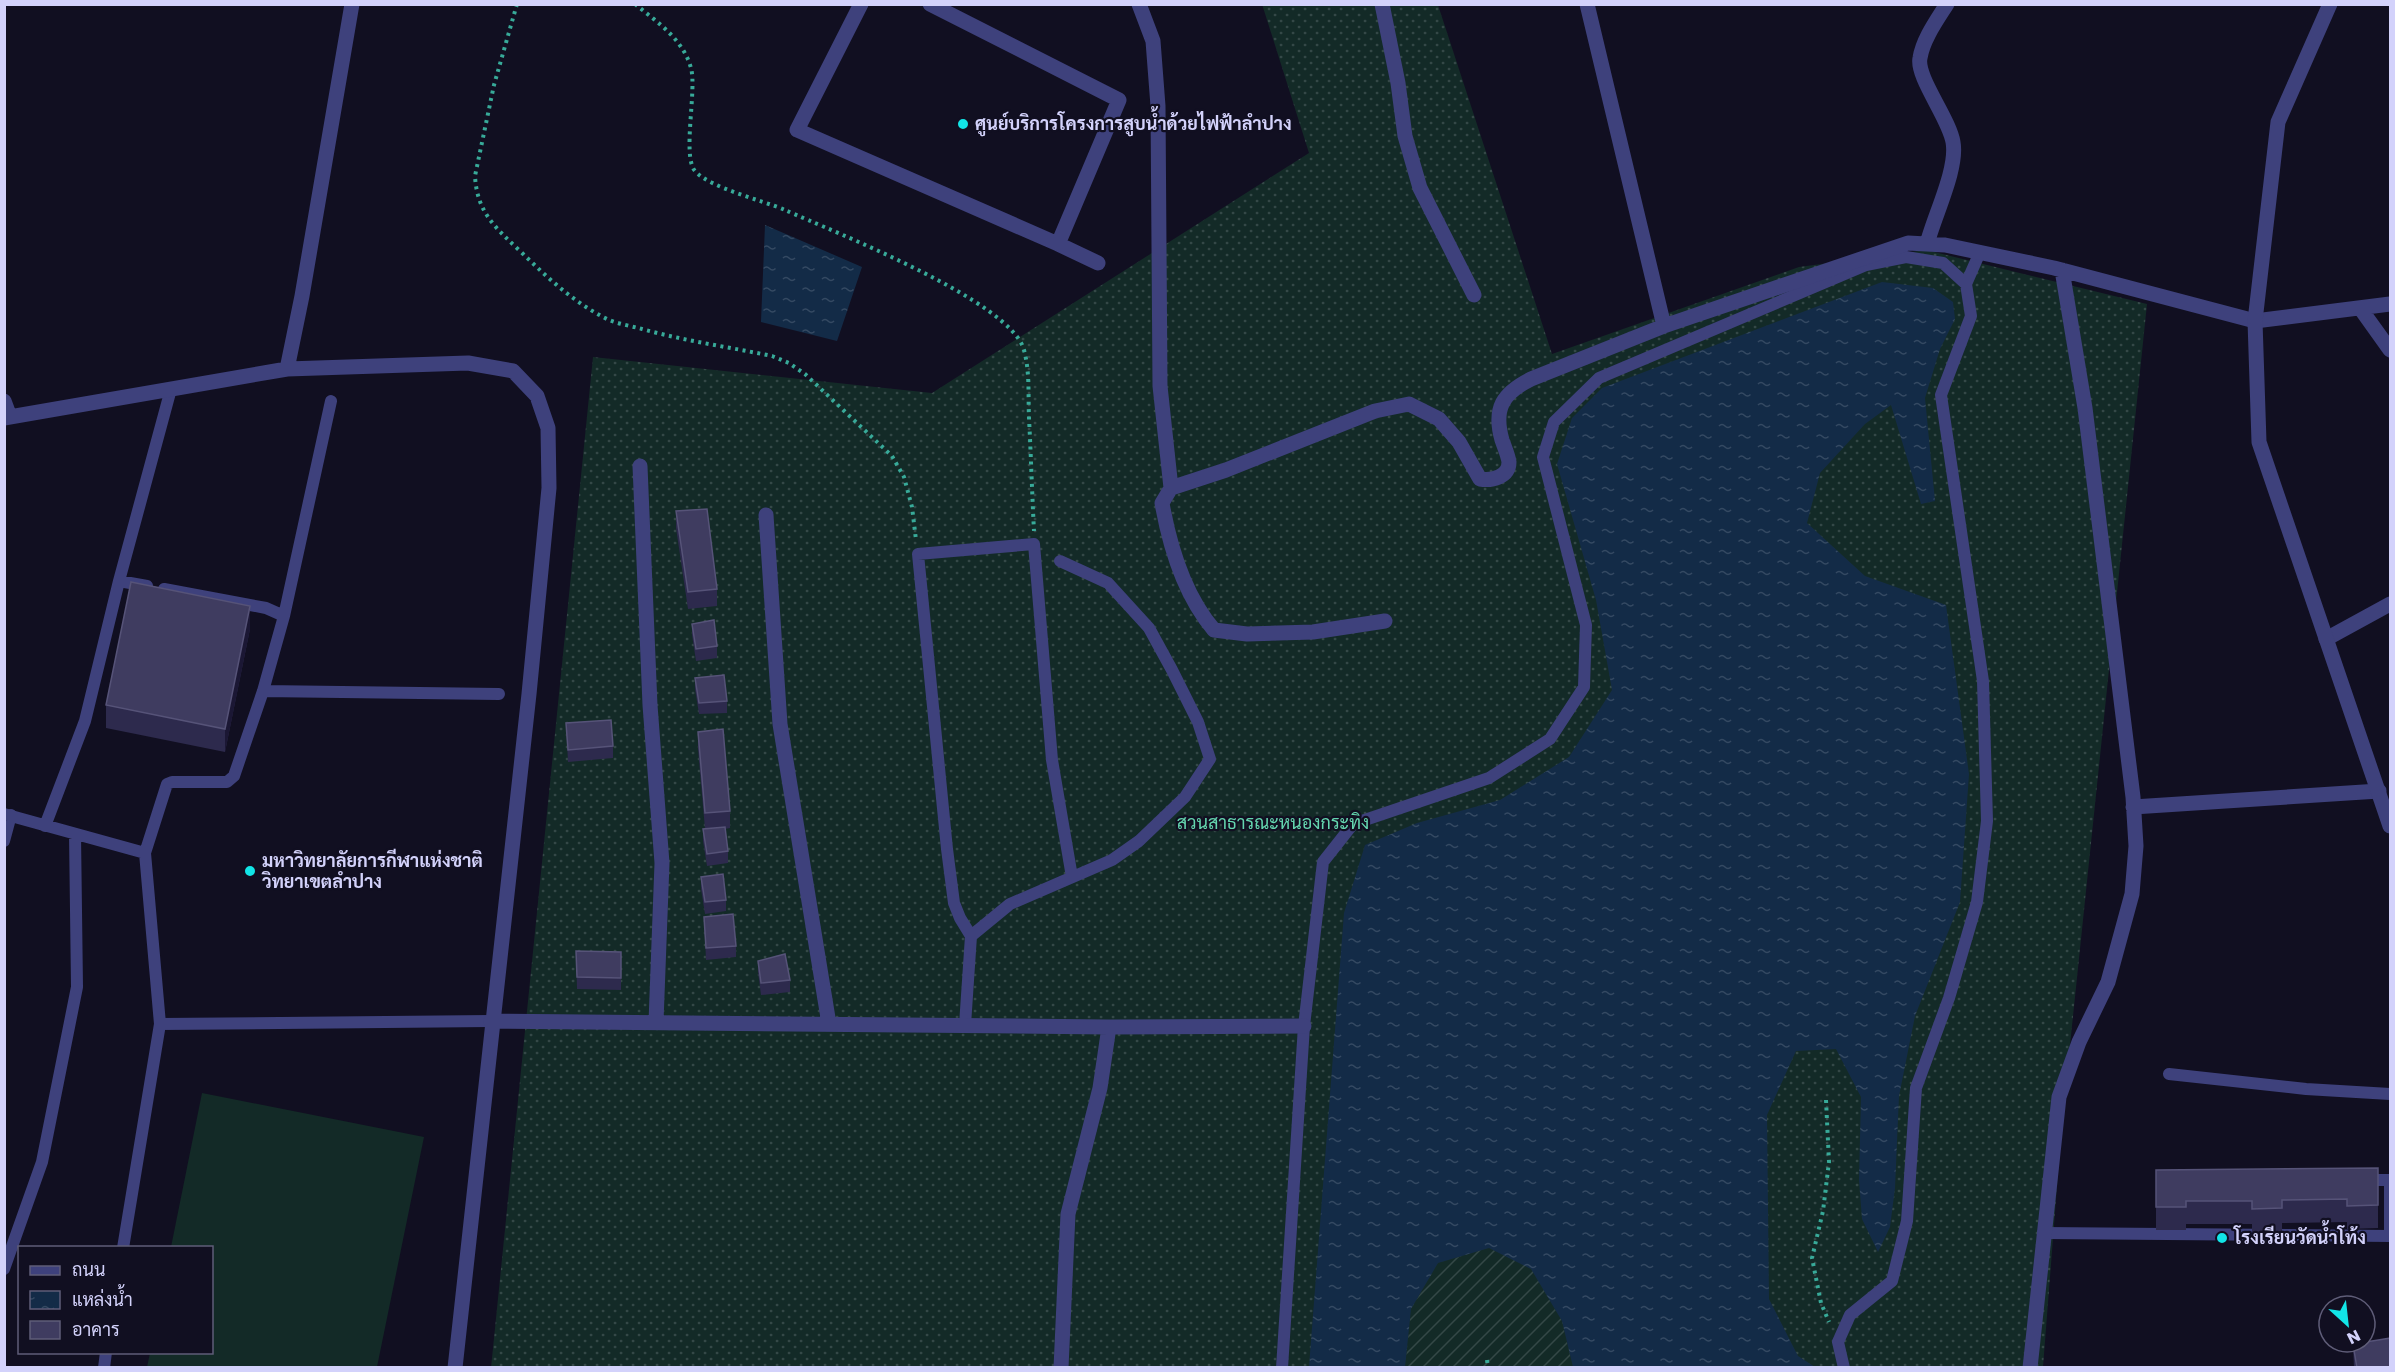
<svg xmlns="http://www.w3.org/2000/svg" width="2395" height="1372" font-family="Poppins,Sarabun,sans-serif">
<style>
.grass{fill:url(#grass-dots)}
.garden{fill:url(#garden-furrows)}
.pitch{fill:#132a27}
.water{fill:url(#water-ripples)}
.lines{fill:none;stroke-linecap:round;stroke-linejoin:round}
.path{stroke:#38aa99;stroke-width:4;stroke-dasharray:3 4.5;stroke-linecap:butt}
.service{stroke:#3e417c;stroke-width:12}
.minor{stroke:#3e417c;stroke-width:15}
.tertiary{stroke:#3e417c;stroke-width:15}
.wall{fill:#2d2a4d}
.shaded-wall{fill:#1b1734}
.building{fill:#3f3c60;stroke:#565378;stroke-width:1.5}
.poi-dot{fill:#12e5e7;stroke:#110f21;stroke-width:2}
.labels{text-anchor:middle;stroke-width:4.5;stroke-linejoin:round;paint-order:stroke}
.poi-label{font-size:18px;font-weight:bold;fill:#d3d2fb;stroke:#110f21;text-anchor:start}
.park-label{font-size:18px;fill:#64d5af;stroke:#110f21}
</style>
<defs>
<pattern id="grass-dots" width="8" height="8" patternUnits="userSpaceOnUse" patternTransform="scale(1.5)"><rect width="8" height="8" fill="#132a27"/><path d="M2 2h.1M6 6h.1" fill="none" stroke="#344847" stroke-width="1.8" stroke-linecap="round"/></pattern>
<pattern id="garden-furrows" width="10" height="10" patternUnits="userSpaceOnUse" patternTransform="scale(1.5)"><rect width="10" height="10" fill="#132a27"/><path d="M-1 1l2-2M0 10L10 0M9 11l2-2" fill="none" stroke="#344847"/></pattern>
<pattern id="water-ripples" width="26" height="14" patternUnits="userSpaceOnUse" patternTransform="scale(1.5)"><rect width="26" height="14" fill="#132b47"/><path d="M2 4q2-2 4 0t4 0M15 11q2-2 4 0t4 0" fill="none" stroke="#344962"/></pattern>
</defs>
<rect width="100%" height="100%" fill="#110f21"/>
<path class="grass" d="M1262,4L1438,5L1552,354L1799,267L1926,250L2147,304L2062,1122L2043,1367L491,1368L593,357L932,393L1309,153Z"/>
<path class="garden" d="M1489,1248L1531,1268L1562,1321L1573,1367L1405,1368L1411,1309L1438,1263Z"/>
<path class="pitch" d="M202,1093L424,1137L377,1367H147L150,1353L212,1352V1248L171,1247Z"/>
<path class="water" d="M765,225L862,267L837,341L761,322Z
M1882,282L1933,288L1953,302L1955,319L1940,349L1925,398L1935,501L1921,504L1891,405L1865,424L1820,473L1807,523L1865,576L1946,605L1969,774L1960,902L1915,1016L1899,1096L1895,1188L1890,1227L1878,1252L1862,1219L1859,1180L1861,1097L1836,1049L1796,1051L1767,1115L1769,1299L1798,1356L1815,1367H1573L1562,1321L1531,1269L1489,1248L1438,1263L1411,1309L1405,1367H1309L1344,913L1365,845L1417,823L1500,800L1569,757L1612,690L1596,600L1557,464L1572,418L1602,388Z"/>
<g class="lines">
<path class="path" d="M517,4L494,85L475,176C477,213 496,228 521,252C548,278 573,302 607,319C618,324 631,326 642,329C685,341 729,347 772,356L789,363L805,374L892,456L904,477L912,507L916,540
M635,4C657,22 683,39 691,68C697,90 682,156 695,171C710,188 762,200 785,210C834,232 1011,301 1024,350C1030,372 1028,396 1029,418C1031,456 1032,493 1034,531
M1826,1100L1829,1162L1823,1211L1812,1258L1821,1303L1829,1322
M1487,1360L1488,1368"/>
<path class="service" d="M1966,284L1980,252
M119,581L147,586
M284,616L331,401
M263,691L499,694
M4,814L145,853L160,1024L123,1248
M45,826L85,721L119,581L171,389
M4,841L11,815
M145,853L167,784L172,782H227L234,776L263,691L284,616L266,608L164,589
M971,936L960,918L954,903L947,849L918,554L1034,544L1052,760L1072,877
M160,1024L491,1021
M965,1025L971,936L1010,904L1112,860L1139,841L1185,797L1210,759L1198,722L1172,670L1149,628L1108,583L1060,561
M2169,1074L2306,1089L2390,1094
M2043,1233L2390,1236V1180H2363
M4,1269L42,1162L77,987L75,834
M104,1368L106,1352
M1282,1368L1304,1026L1323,862L1353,824L1489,778L1550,739L1584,687L1586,625L1543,457L1554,422L1599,378L1866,265L1906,257L1943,263L1966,284L1971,316L1941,395L1983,681L1987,821L1977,902L1949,998L1916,1088L1907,1221L1892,1281L1850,1315L1838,1342L1844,1368"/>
<path class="minor" d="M861,4L797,130L1058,244L1119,100L930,4
M1139,4L1153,41L1158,106L1160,386L1171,488
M1382,4L1398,83L1405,136L1420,188L1474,295
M1587,4L1664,326
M1058,244L1098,263
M1927,244C1934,216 1958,169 1953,142C1949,118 1916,77 1920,58C1923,39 1937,20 1947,4
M2360,308L2390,350
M287,369L302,296L352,4
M4,401L10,417
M4,418L287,369L468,363L513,371L537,396L548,428L549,488L529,694L455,1368
M640,466L650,705L662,863L656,1022
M766,515L780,724L829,1024
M1385,621L1313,632L1247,634L1214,630C1184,595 1170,548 1162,503L1171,488L1226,470L1375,411L1409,404L1439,419L1459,442L1480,479C1492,481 1509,477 1509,462C1508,455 1504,446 1502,440C1493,408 1503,393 1531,379L1664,326L1908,243L1945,245L2054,268L2255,321L2390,304
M2326,639L2390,604
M2133,807L2379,791
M491,1021L1109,1027L1304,1026
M1061,1368L1068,1214L1100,1088L1109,1027
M2030,1368L2059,1097L2079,1042L2108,982L2132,894L2136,846L2133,797L2085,408L2062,270"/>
<path class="tertiary" d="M2330,4L2278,122L2255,321L2259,442L2390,826"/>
</g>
<path class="wall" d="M676,511L717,589V606L688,609L676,528Z
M692,624L717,646V658L696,661L692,635Z
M250,629L225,752L106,728V705Z
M695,678L727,701V713L699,714L695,689Z
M566,723L613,746V758L568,762Z
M698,732L730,811V828L725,829L728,851V863L707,866L703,841V829H705L698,749Z
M701,877L726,900V911L705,914L701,889Z
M704,917L736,946V957L706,960Z
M576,951L621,952V990L577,989Z
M758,961L790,980V992L761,995L758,972Z
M2378,1168V1228L2347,1229V1222L2282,1223V1231L2252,1232V1224H2186V1230H2156V1170Z
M2353,1344L2391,1368H2354Z"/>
<path class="shaded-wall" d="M250,606V629L225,752V729Z"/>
<path class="building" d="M707,509L717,589L688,592L676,511Z
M131,582L250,606L225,729L106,705Z
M714,620L717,646L696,649L692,624Z
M724,675L727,701L699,703L695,678Z
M611,720L613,746L568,750L566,723Z
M723,729L730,811L705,813L698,732Z
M725,827L728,851L707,854L703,829Z
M723,874L726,900L705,902L701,877Z
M733,914L736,946L706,948L704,917Z
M576,951L621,952V978L577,977Z
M785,954L790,980L761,983L758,961Z
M2378,1168V1205L2347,1206V1199L2282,1200V1208L2252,1209V1201H2186V1207H2156V1170Z
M2391,1338V1368H2357L2353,1344Z"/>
<g class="poi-dot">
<circle cx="963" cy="124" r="6"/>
<circle cx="250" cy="871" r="6"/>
<circle cx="2222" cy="1238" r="6"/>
</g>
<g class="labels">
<g class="poi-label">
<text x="975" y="130">ศูนย์บริการโครงการสูบน้ำด้วยไฟฟ้าลําปาง</text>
<text x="262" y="867">มหาวิทยาลัยการกีฬาแห่งชาติ<tspan x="262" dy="21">วิทยาเขตลำปาง</tspan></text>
<text x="2234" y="1244">โรงเรียนวัดน้ำโท้ง</text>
</g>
<g class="park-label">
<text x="1273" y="829">สวนสาธารณะหนองกระทิง</text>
</g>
</g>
<rect width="2395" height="1372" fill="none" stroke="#d3d2fb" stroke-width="12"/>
<rect x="18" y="1246" width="195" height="108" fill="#110f21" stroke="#5f5d78" stroke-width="1.5"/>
<rect x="30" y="1266" width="30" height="9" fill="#3e417c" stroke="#5f5d78" stroke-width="1.5"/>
<text x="72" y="1276" font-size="18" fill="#d3d2fb">ถนน</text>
<rect x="30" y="1291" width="30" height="18" fill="url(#water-ripples)" stroke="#5f5d78" stroke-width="1.5"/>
<text x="72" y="1306" font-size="18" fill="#d3d2fb">แหล่งน้ำ</text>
<rect x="30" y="1321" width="30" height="18" fill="#3f3c60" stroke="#5f5d78" stroke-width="1.5"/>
<text x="72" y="1336" font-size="18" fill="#d3d2fb">อาคาร</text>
<g transform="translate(2347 1324) rotate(153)"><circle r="28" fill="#110f21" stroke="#5f5d78" stroke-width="1.5"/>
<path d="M0-4.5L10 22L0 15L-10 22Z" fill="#12e5e7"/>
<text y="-9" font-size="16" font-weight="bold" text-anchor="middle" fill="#d3d2fb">N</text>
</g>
</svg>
